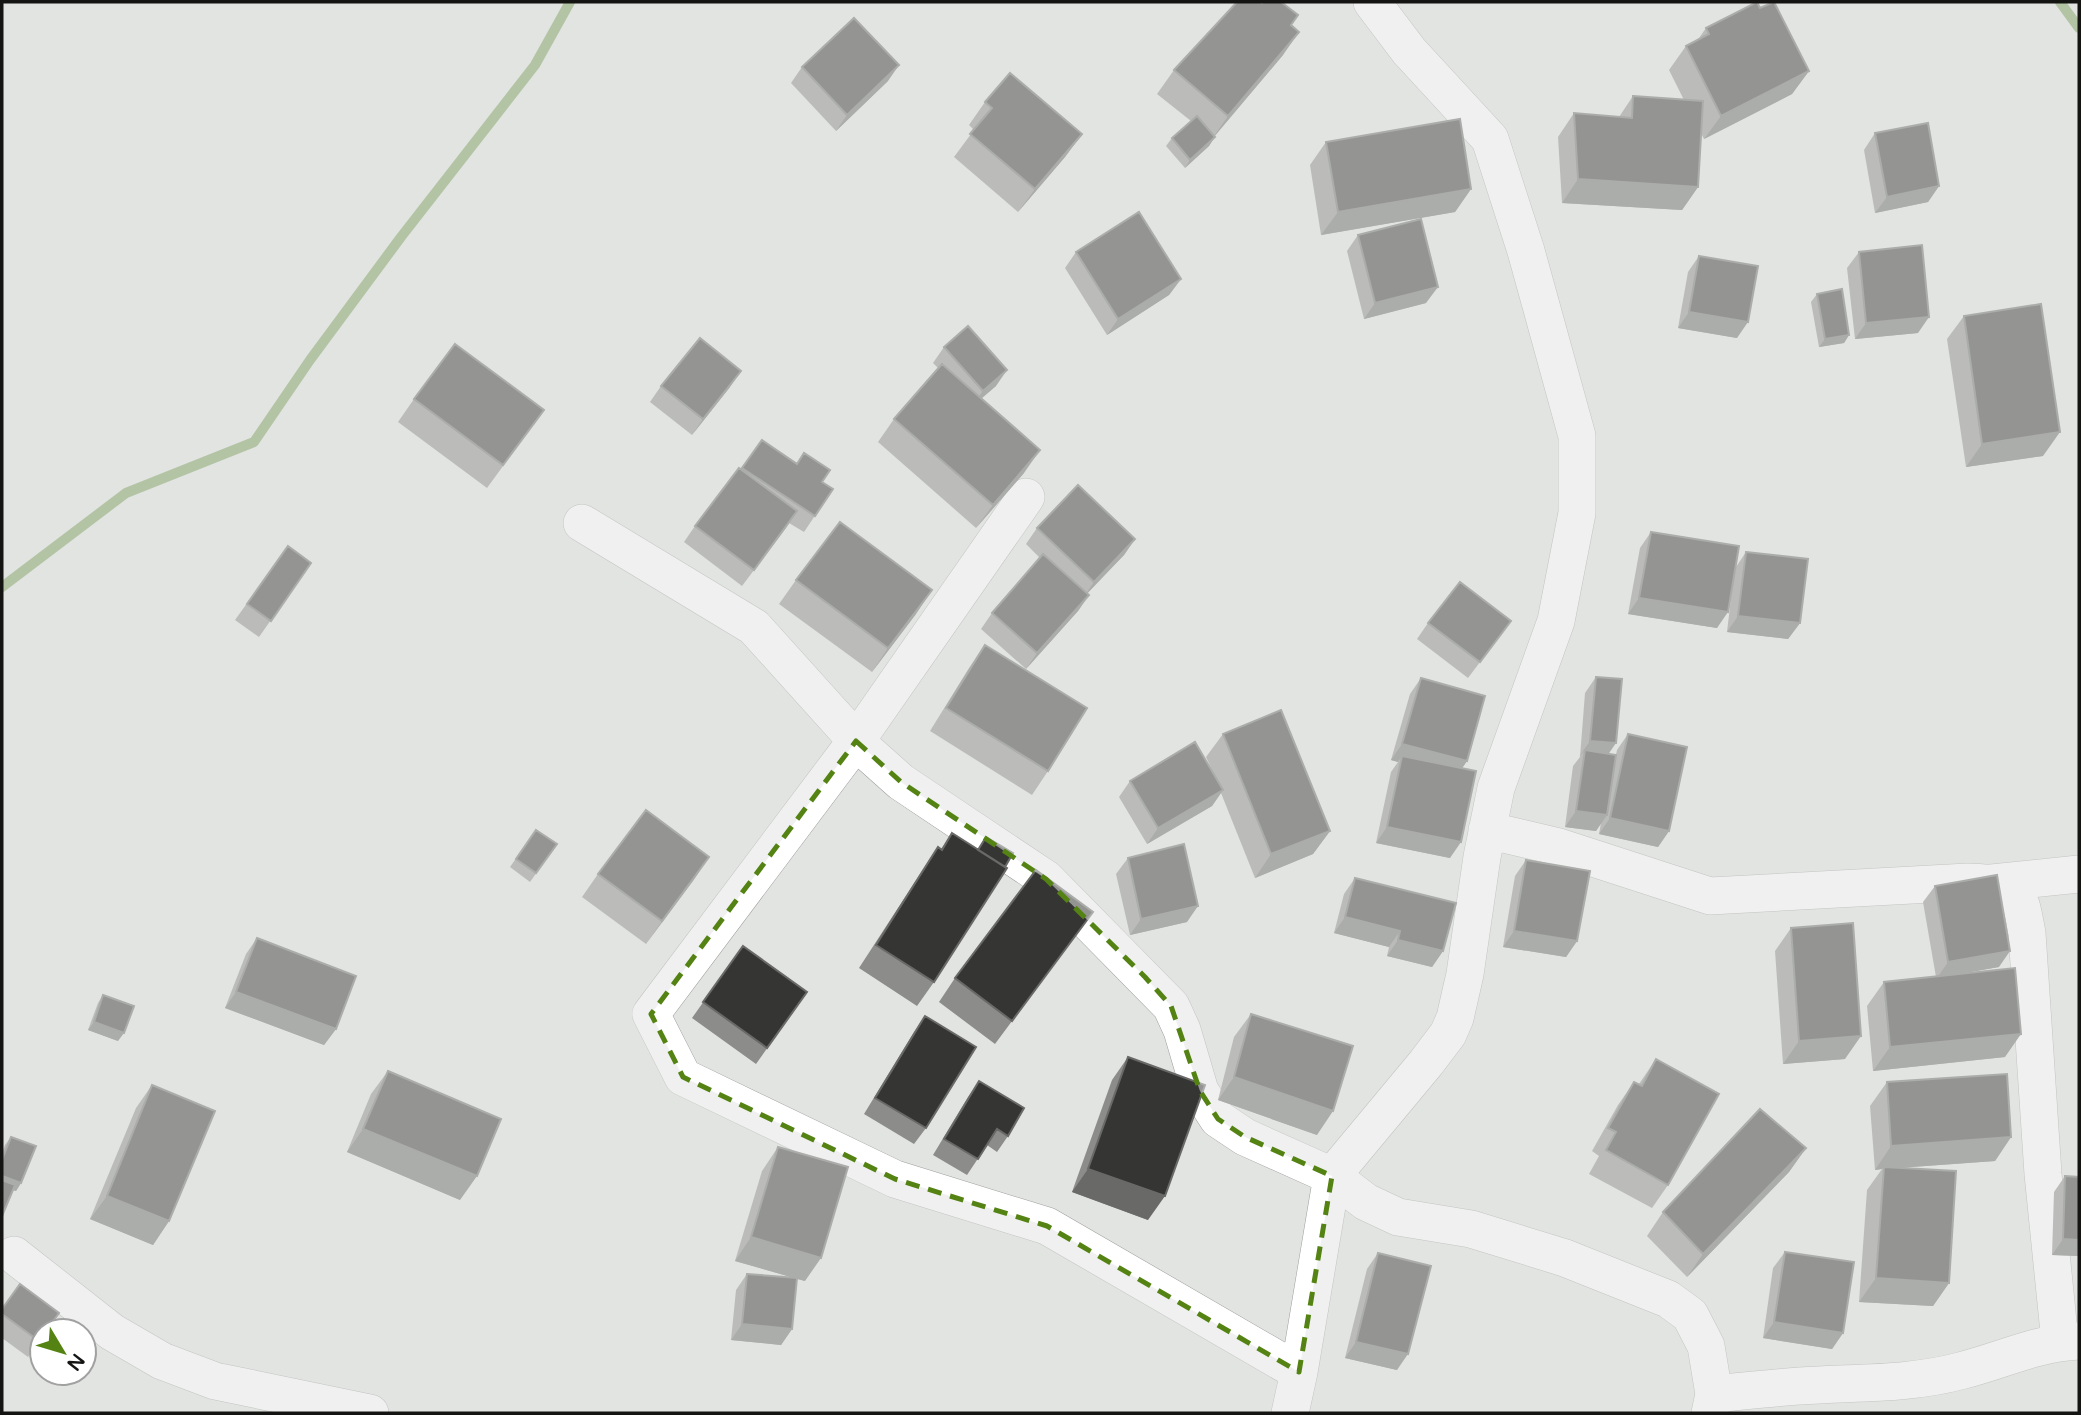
<svg xmlns="http://www.w3.org/2000/svg" width="2081" height="1415" font-family="'Varela Round',sans-serif">
<style>
.lines{fill:none;stroke-linecap:round;stroke-linejoin:round}
.stream{stroke:#7b9e5b;stroke-width:10}
.minor-casing{stroke:#9ea09d;stroke-width:38}
.minor{stroke:#fff;stroke-width:37}
.wall{fill:#8c8d8a}
.shaded-wall{fill:#696a68}
.building{fill:#353634;stroke:#696a68;stroke-width:2}
.marked{fill:none;stroke:#548313;stroke-width:5;stroke-dasharray:14 9;stroke-linejoin:round}
</style>
<rect width="100%" height="100%" fill="#e2e4e1"/>
<g class="lines">
<path class="stream" d="M2060,2L2079,28
M2,587L126,493L254,442L310,360L401,237L535,65L570,2"/>
<defs>
<path id="minor" d="M1026,497L856,741L651,1014L683,1077L895,1179L1047,1226L1299,1372
M582,523L754,627L864,749L901,782L1046,879L1171,1006L1182,1030L1200,1091L1218,1119L1245,1137L1332,1176L1366,1202L1398,1217L1471,1229L1565,1258L1668,1299L1690,1315L1706,1346L1714,1394L1710,1413
M1487,830L1559,847L1710,896L1968,882C1985,882 2014,884 2021,905C2024,914 2025,924 2027,933L2043,1174L2060,1342
M1992,883L2079,874
M14,1255L112,1332L162,1361L215,1381L370,1413
M1714,1394C1743,1391 1771,1388 1800,1386C1854,1382 1907,1385 1960,1371C2001,1361 2035,1343 2079,1341
M1290,1413L1299,1372L1332,1176L1426,1063L1448,1034L1455,1018L1465,974L1482,857L1496,788L1556,621L1577,513V436L1526,251L1490,139L1409,51L1372,2"/>
</defs>
<use href="#minor" class="minor-casing"/>
<use href="#minor" class="minor"/>
</g>
<path class="wall" d="M1760,8L1809,71L1792,94L1704,139L1701,133L1698,187L1682,210L1562,203L1558,137L1574,113L1619,117L1633,96L1684,100L1669,70L1686,46L1697,41L1706,28Z
M1291,25L1283,55L1214,137L1209,146L1185,168L1166,146L1172,138L1191,121L1157,94L1174,70Z
M802,67L888,81L836,131L791,83Z
M985,102L1082,134L1065,157L1018,212L954,157L974,130L969,125Z
M1875,133L1939,186L1928,202L1875,213L1864,150Z
M1326,142L1471,189L1455,212L1321,235L1310,165Z
M1358,235L1426,303L1364,319L1347,251Z
M1076,252L1181,279L1169,295L1107,335L1065,268Z
M1859,252L1918,333L1855,339L1847,268Z
M1699,256L1737,338L1678,328L1688,272Z
M1817,294L1849,335L1844,343L1819,347L1811,302Z
M1964,316L2043,456L1966,467L1947,339Z
M944,347L996,386L981,399L1024,473L976,528L878,442L894,419L938,368L933,363Z
M661,386L730,387L692,435L650,402Z
M414,399L544,410L487,488L398,422Z
M762,440L797,463L804,453L822,482L833,489L804,532L789,523L742,586L684,542L695,526L741,469Z
M1037,528L1135,539L1124,555L1087,593L1089,595L1078,611L1026,669L981,629L992,613L1040,558L1026,544Z
M1651,532L1736,567L1746,552L1800,623L1788,639L1727,632L1733,581L1717,628L1628,614L1640,548Z
M288,546L311,563L259,637L235,620Z
M796,580L916,614L872,672L779,604Z
M1511,621L1468,678L1417,639L1428,623Z
M985,645L1048,771L1032,795L930,731L969,668Z
M1596,677L1609,753L1614,764L1617,750L1628,734L1669,831L1658,847L1599,834L1601,823L1596,831L1565,827L1573,766L1580,757L1585,693Z
M1421,678L1467,761L1462,768L1450,858L1376,843L1391,772L1398,762L1391,760L1410,694Z
M1223,734L1330,831L1313,854L1255,878L1221,793L1212,806L1147,844L1119,797L1130,781L1212,770L1206,757Z
M536,830L557,844L530,882L510,867Z
M952,833L978,850L986,837L934,982L917,1006L859,968L922,871L938,847L941,849Z
M709,857L646,944L582,897L598,874Z
M1128,858L1187,922L1130,935L1116,874Z
M1526,860L1577,941L1566,957L1503,947L1515,876Z
M1355,878L1443,951L1432,967L1387,956L1389,947L1334,933L1344,894Z
M1935,886L1999,967L1953,975L2005,1057L1873,1071L1867,1006L1884,982L1936,977L1923,902Z
M1093,912L995,1044L939,1002L955,978Z
M1791,928L1845,1059L1783,1064L1775,951Z
M257,938L336,1029L324,1045L225,1008L246,954Z
M743,946L807,992L756,1064L692,1018Z
M103,995L118,1041L88,1030L98,1003Z
M1251,1014L1317,1135L1218,1100L1234,1037Z
M925,1016L926,1128L914,1144L864,1114L914,1032Z
M1128,1057L1148,1220L1072,1192L1112,1080Z
M1656,1059L1668,1185L1652,1208L1589,1174L1599,1156L1592,1151L1618,1105L1634,1082L1639,1084Z
M388,1071L460,1200L347,1152L371,1094Z
M979,1081L1008,1136L997,1152L987,1145L967,1175L933,1155L968,1097Z
M1887,1082L2011,1137L1995,1161L1899,1168L1949,1283L1933,1306L1859,1302L1867,1190L1882,1169L1875,1170L1870,1106Z
M152,1085L169,1221L153,1245L90,1219L136,1108Z
M11,1137L21,1183L16,1191L13,1190L2,1216V1153L5,1145Z
M778,1147L805,1281L797,1279L792,1329L781,1345L731,1340L736,1290L747,1274L794,1278L735,1261L762,1171Z
M1806,1148L1789,1172L1687,1277L1647,1236L1663,1212Z
M2065,1176L2079,1177V1256L2052,1255L2054,1192Z
M1785,1252L1843,1333L1832,1349L1763,1338L1773,1268Z
M1378,1253L1397,1370L1345,1358L1367,1269Z
M2,1309L42,1337L28,1357L2,1338Z"/>
<path class="shaded-wall" d="M1299,32L1283,55L1212,139L1228,116Z
M899,65L888,81L836,131L847,115Z
M1809,71L1792,94L1704,139L1721,116Z
M1082,134L1065,157L1018,212L1035,189Z
M1215,137L1209,146L1185,168L1190,160Z
M1578,179L1698,187L1682,210L1562,203Z
M1939,186L1928,202L1875,213L1887,197Z
M1471,189L1455,212L1321,235L1338,212Z
M1181,279L1169,295L1107,335L1118,319Z
M1438,287L1426,303L1364,319L1375,303Z
M1689,312L1748,322L1737,338L1678,328Z
M1929,317L1918,333L1855,339L1866,323Z
M1849,335L1844,343L1819,347L1825,339Z
M1007,370L996,386L971,407L983,391Z
M741,371L730,387L692,435L703,419Z
M2060,432L2043,456L1966,467L1982,444Z
M1040,450L1024,473L976,528L993,505Z
M797,511L786,528L742,586L754,570Z
M1135,539L1124,555L1083,598L1094,582Z
M932,590L916,614L872,672L888,648Z
M1089,595L1078,611L1026,669L1037,653Z
M1639,598L1728,612L1717,628L1628,614Z
M1738,616L1800,623L1788,639L1727,632Z
M1590,741L1616,743L1605,759L1585,750L1579,757Z
M1402,744L1467,761L1456,777L1402,756L1398,762L1391,760Z
M1223,790L1212,806L1147,844L1158,828Z
M1576,811L1607,815L1596,831L1565,827Z
M1610,818L1669,831L1658,847L1599,834Z
M1387,827L1461,842L1450,858L1376,843Z
M1330,831L1313,854L1255,878L1271,854Z
M709,857L693,881L646,944L662,921Z
M1198,906L1187,922L1130,935L1141,919Z
M1345,917L1400,931L1389,947L1334,933Z
M1514,931L1577,941L1566,957L1503,947Z
M1398,940L1443,951L1432,967L1387,956Z
M2010,951L1999,967L1937,978L1948,962Z
M236,992L336,1029L324,1045L225,1008Z
M94,1022L124,1033L118,1041L88,1030Z
M2021,1034L2005,1057L1873,1071L1890,1047Z
M1861,1036L1845,1059L1783,1064L1799,1041Z
M1234,1077L1333,1111L1317,1135L1218,1100Z
M363,1129L477,1176L460,1200L347,1152Z
M2011,1137L1995,1161L1883,1169L1884,1167L1882,1169L1875,1170L1891,1146Z
M1806,1148L1789,1172L1687,1277L1703,1254Z
M1088,1169L1165,1196L1148,1220L1072,1192Z
M2,1176L21,1183L16,1191L2,1186Z
M107,1196L169,1221L153,1245L90,1219Z
M751,1237L821,1258L805,1281L735,1261Z
M2063,1239L2079,1240V1256L2052,1255Z
M1876,1278L1949,1283L1933,1306L1859,1302Z
M1774,1322L1843,1333L1832,1349L1763,1338Z
M742,1324L792,1329L781,1345L731,1340Z
M1356,1342L1408,1354L1397,1370L1345,1358Z"/>
<path class="building" d="M1237,2H1260L1262,3L1263,2H1281L1298,15L1291,25L1299,32L1228,116L1174,70Z
M1757,2L1760,8L1774,2L1809,71L1721,116L1686,46L1709,34L1706,28Z
M854,18L899,65L847,115L802,67Z
M1010,73L1082,134L1035,189L970,134L992,108L985,102Z
M1633,96L1703,101L1698,187L1578,179L1574,113L1632,118Z
M1197,116L1215,137L1190,160L1172,138Z
M1460,119L1471,189L1338,212L1326,142Z
M1928,123L1939,186L1887,197L1875,133Z
M1139,212L1181,279L1118,319L1076,252Z
M1421,219L1438,287L1375,303L1358,235Z
M1922,245L1929,317L1866,323L1859,252Z
M1699,256L1758,266L1748,322L1689,312Z
M1842,289L1849,335L1825,339L1817,294Z
M2041,304L2060,432L1982,444L1964,316Z
M968,326L1007,370L983,391L944,347Z
M700,338L741,371L703,419L661,386Z
M455,344L544,410L503,465L414,399Z
M942,364L1040,450L993,505L894,419Z
M762,440L797,464L804,453L830,470L822,482L833,489L815,516L742,468Z
M739,468L797,511L754,570L695,526Z
M1078,485L1135,539L1094,582L1037,528Z
M840,522L932,590L888,648L796,580Z
M1651,532L1739,546L1728,612L1639,598Z
M288,546L311,563L271,621L247,604Z
M1746,552L1808,559L1800,623L1738,616Z
M1043,554L1089,595L1037,653L992,613Z
M1460,582L1511,621L1480,662L1428,623Z
M985,645L1087,708L1048,771L946,708Z
M1596,677L1622,679L1616,743L1590,741Z
M1421,678L1485,696L1467,761L1402,744Z
M1281,710L1330,831L1271,854L1223,734Z
M1628,734L1687,747L1669,831L1610,818Z
M1195,742L1223,790L1158,828L1130,781Z
M1585,750L1616,755L1607,815L1576,811Z
M1402,756L1476,771L1461,842L1387,827Z
M646,810L709,857L662,921L598,874Z
M536,830L557,844L536,873L516,859Z
M952,833L1007,868L934,982L876,945L938,847L942,850Z
M986,837L1013,853L1005,867L978,850Z
M1184,844L1198,906L1141,919L1128,858Z
M1526,860L1590,871L1577,941L1514,931Z
M1036,870L1093,912L1012,1021L955,978Z
M1997,875L2010,951L1948,962L1935,886Z
M1355,878L1456,903L1443,951L1398,940L1400,931L1345,917Z
M1853,923L1861,1036L1799,1041L1791,928Z
M257,938L356,976L336,1029L236,992Z
M743,946L807,992L767,1048L703,1002Z
M2015,968L2021,1034L1890,1047L1884,982Z
M103,995L134,1006L124,1033L94,1022Z
M1251,1014L1353,1046L1333,1111L1234,1077Z
M925,1016L976,1047L926,1128L875,1098Z
M1128,1057L1205,1085L1165,1196L1088,1169Z
M1656,1059L1719,1094L1668,1185L1606,1150L1616,1132L1608,1128L1634,1082L1642,1086Z
M388,1071L501,1119L477,1176L363,1129Z
M2007,1074L2011,1137L1891,1146L1887,1082Z
M979,1081L1024,1108L1008,1136L997,1129L978,1159L944,1139Z
M152,1085L215,1111L169,1221L107,1196Z
M1760,1109L1806,1148L1703,1254L1663,1212Z
M11,1137L36,1146L21,1183L2,1176V1160Z
M778,1147L848,1167L821,1258L751,1237Z
M1884,1167L1956,1171L1949,1283L1876,1278Z
M2065,1176L2079,1177V1240L2063,1239Z
M2,1180L15,1185L2,1216Z
M1785,1252L1854,1262L1843,1333L1774,1322Z
M1378,1253L1431,1266L1408,1354L1356,1342Z
M747,1274L797,1278L792,1329L742,1324Z
M20,1284L59,1313L46,1331H42V1336L39,1341L2,1314V1309Z"/>
<path d="M0 0H2081V1415H0ZM856,741L901,782L1046,879L1145,977L1171,1006L1200,1091L1218,1119L1245,1137L1332,1176L1299,1372L1047,1226L895,1179L683,1077L651,1014Z" fill="#e2e4e1" fill-opacity=".55" fill-rule="evenodd"/>
<path class="marked" d="M856,741L901,782L1046,879L1145,977L1171,1006L1200,1091L1218,1119L1245,1137L1332,1176L1299,1372L1047,1226L895,1179L683,1077L651,1014Z"/>
<rect width="2081" height="1415" fill="none" stroke="#141413" stroke-width="7"/>
<g transform="translate(63 1352) rotate(128)"><circle r="33" fill="#ffffff" stroke="#a1a1a1" stroke-width="2"/>
<path d="M0-5L12 26L0 18L-12 26Z" fill="#548313"/>
<text y="-10" font-size="19" font-weight="bold" text-anchor="middle" fill="#141413">N</text>
</g>
</svg>
